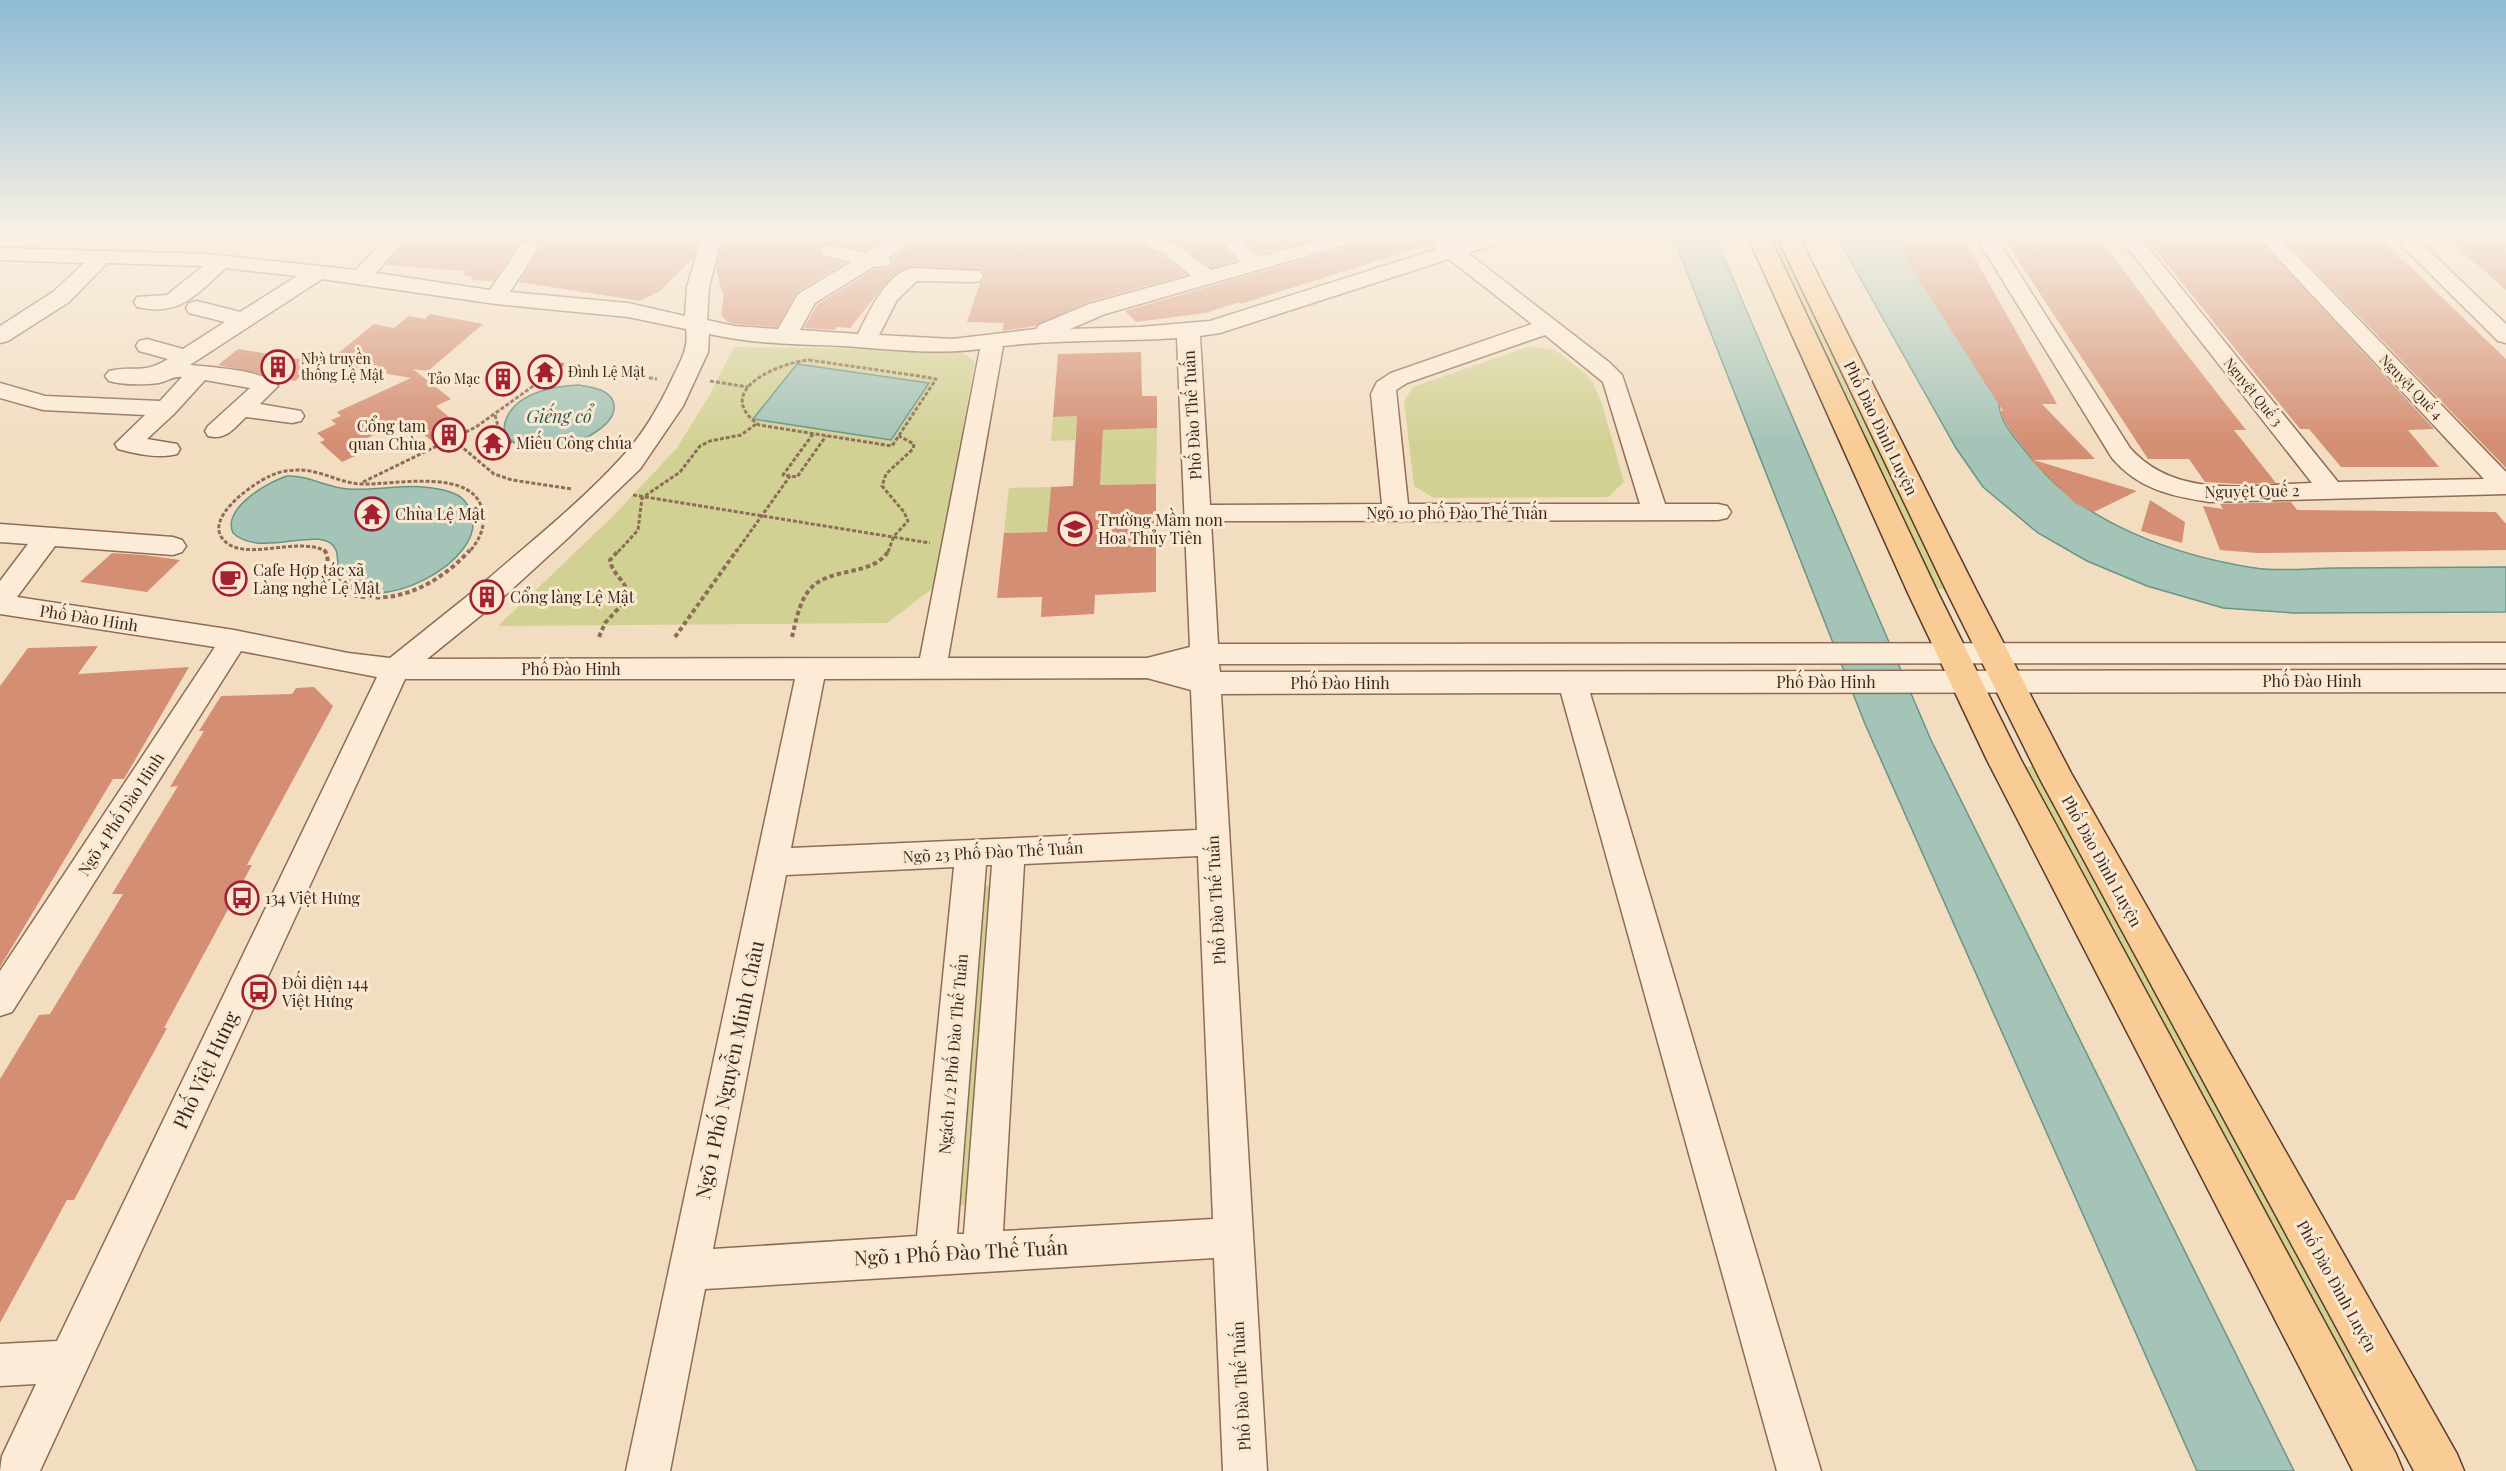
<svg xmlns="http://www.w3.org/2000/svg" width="2506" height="1471" font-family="'Playfair Display',serif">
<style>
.green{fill:#d2d194}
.water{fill:#a4c4b7;stroke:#6a9484;stroke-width:1.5}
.building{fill:#d48e73}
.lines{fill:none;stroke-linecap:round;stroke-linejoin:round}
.minor-casing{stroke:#8e6c57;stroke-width:3}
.major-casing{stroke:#5b3b2b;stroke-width:3}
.path-far1{stroke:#8e6c57;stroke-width:3;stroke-dasharray:4 2;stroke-linecap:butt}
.path{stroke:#8e6c57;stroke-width:4;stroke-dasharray:4.5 3;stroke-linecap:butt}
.minor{fill:#fcebd6;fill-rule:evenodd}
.major{fill:#f9cc95;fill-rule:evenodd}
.labels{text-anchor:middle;stroke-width:6;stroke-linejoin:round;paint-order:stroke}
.far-poi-label{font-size:14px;fill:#3c271c;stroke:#f9e8d2;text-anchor:start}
.far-street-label{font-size:14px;fill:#3c271c;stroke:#f9e8d2}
.street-label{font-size:16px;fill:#3c271c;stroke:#f9e8d2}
.poi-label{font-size:16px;fill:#3c271c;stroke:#f9e8d2;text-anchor:start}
.water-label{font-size:18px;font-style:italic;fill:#2a5e53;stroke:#f9e8d2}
.near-street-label{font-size:20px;fill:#3c271c;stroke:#f9e8d2}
</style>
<rect width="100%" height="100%" fill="#f2ddc1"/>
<path class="green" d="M1768,237H1780L1946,584L1944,589H1938L1931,584Z
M1530,346L1555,350L1586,374L1593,383L1602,404L1624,482L1608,497L1434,498L1414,486L1404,401L1413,387Z
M734,347L959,350L975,362L933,588L887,623L498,626L612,517L677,448L709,396Z
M1077,416L1075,440L1051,441L1053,417Z
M1157,428L1156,484L1100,485L1103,430Z
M1051,487L1048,520L1053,532L1004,533L1009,488Z
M2029,766L2035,768L2363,1376L2354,1377L2024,768Z
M988,885L994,887L969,1203L958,1206L984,886Z"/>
<path class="water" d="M1673,237H1715L1931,740L2294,1471H2197L1865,724Z
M1837,237H1893L1999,403C1999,424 2021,445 2034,461C2084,524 2177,556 2255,568C2281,572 2310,568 2337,568C2393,568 2450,567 2506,567V612L2294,613L2223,608L2147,586L2087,561L2038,533L1983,487L1956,448Z
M797,364L929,383L891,440L753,419Z
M579,385C592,387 615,390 614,408C614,420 601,429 591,435C573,447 520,459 506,434C503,429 504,423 507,417C519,392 555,386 579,385Z
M287,476C309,475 327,488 349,489C384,491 418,480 453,493C462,496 467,502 471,512C490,561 372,621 339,579C337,570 339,558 336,550C324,522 262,560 233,533C222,508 268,482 287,476Z"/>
<path class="building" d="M409,237H700L694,257L660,291L640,301L519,282L541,247L538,242L530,239L520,242L494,281L471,280L474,277L463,275L467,271L386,265Z
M724,237H888L866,251L831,243L822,246L819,251L822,256L845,263L797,292L777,327L734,324L728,322L721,315L724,293H722L716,269Z
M918,237H1087V239L1131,241L1164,256L1186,275L1088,302L1035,326L1002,331L1004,323L967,322L980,283L985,277L982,270L911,266L892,276L850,328L836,327L835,330L804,328L817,305L874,269L889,268L893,262L891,259L914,243Z
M1163,237H1216L1236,261L1211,268L1180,244Z
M1242,237H1322L1259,254Z
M1364,237H1432L1430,244L1241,304L1239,302L1206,313L1136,322L1125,311L1360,243Z
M1892,237H1963L2057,404H2042L2095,459L2033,460L2010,430L1999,411H2003Z
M2003,237H2099L2171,334L2246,430H2234L2276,483L2239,484L2205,482L2189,459H2148Z
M2145,237H2256L2434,429L2408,430L2439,467H2341L2309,429H2300Z
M2282,237H2379L2506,359V468Z
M2446,237H2506V290Z
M430,314L483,324L428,371L413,369L451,399L436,406L464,430L436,444L405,420L357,443L366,451L342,462L320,442L325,440L317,433L336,424L331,420L341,416L337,412L411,378L326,363L374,324L394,328L409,316L425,319Z
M238,349L318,362L295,381L218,365Z
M1141,352L1142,396H1157V428L1103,430L1100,485L1156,484V592L1095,595L1094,614L1041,617L1042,597L997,598L1004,533L1047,532L1051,487L1073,486L1077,416L1053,417L1058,354Z
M2030,459L2137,491L2094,512L2075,503Z
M2150,500L2185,522L2182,543L2141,531Z
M2291,502L2297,510L2496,512L2506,524V550L2257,553L2220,550L2203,506L2223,509L2220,504Z
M112,553L144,555L180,560L147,592L80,582Z
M98,646L78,674L189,667L124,779H113L0,967V686L28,648Z
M314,687L333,706L247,865H252L164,1028H167L137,1083L74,1200H67L0,1323V1079L39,1015L50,1014L123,894H112L178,786L170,787L204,731H199L221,696L292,694L296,688Z"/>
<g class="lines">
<defs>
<path id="minor" d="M386,237H407L376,273L490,290L522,243L529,241L536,243L539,247L510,292L628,303L685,316L687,287L702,237H722L709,287L707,320L734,326L778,329L798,294L851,262L824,255L821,251L824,247L831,245L866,253L892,237H916L913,241L888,258L891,262L887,266L873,267L815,303L800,330L858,334C869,312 886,274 911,268L980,271L983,276L980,281L972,282L917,281L897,300L879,335L952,339L1036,329L1039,325L1089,304L1191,276L1165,254L1134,241L1131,237H1158L1179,246L1211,270L1240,262L1218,237H1239L1258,257L1330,237H1362L1359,241L1105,314L1070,329L1140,327L1210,321L1437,249L1431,242L1434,238H1448L1456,243L1475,237H1506L1503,241L1468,253L1610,363L1622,375L1665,504H1718L1727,506L1731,512L1727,518L1718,520L1211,521L1218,644L2506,643V663L1219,664L1220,672L2506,670V692L1590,693L1821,1471H1777L1561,693L1221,694L1267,1471H1223L1214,1258L705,1289L670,1471H626L795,679H405L40,1471H0L2,1456L36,1384L0,1386V1344L57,1341L377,677L241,651L12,1012L0,1016V971L215,647L0,614V581L28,544L0,542V524L173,537L182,540L186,546L182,552L173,555L55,546L17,597L234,630L348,653L390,658L470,594L477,592L481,585C528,544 579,504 621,458C643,435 660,405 673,377C681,360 689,348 686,329L628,317L496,304L322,279L190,365C210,367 266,370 278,386L260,404L301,411L304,416L301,421L292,423L246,417C234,428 226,441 208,436L205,431L208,426L250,388L205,380L174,414L147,439L177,444L180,449L177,454C159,459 136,454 118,449L115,444L145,415L43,410L0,398V383L45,396L160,401L182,377C172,376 169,381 159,383C144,385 123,385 109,381L105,376L109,371C135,365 142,375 168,359L139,351L136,346L139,341L147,339L183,349L225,322L189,313L186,308L189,303L197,301L240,312L297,276L226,268C196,294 181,317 137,307L134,302L137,297L167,295L203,266L107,263L69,302L8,341L0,343V326L53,292L84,263L0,260V248L208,254L356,270ZM1449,259L1532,324L1391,373L1377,382L1371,394L1382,504L1210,505L1200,336L1220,333ZM709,334C753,344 798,344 842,346C888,349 934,355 980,349L920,658L427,659L490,608L494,601L501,599L568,538L640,469L683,406L708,352ZM1545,335L1603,382L1640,504H1408L1396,390L1407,383ZM1177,338L1190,647L1147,658H948L1003,346C1061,339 1119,342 1177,338ZM1147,678L1191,690L1197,830L791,848L824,679ZM1198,856L1213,1219L1003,1231L1024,864ZM986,865H992L964,1234H957ZM954,867L917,1236L713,1249L786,875Z
M1976,237H1996L2130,448C2176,500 2250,485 2312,483L2119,237H2140L2338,482L2484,479L2258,237H2279L2506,472V494L2209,502C2171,496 2138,489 2112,458Z
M2393,237H2415L2506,324V343L2498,341Z"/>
<path id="major" d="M1748,237H1770L1938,593L2021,760L2396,1454L2403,1471H2353L1987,760L1908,593Z
M1777,237H1799L1977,592L2071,773L2457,1454L2464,1471H2414L2040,779L1947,592Z"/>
</defs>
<use href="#minor" class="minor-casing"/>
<use href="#major" class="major-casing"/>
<path class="path-far1" d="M809,360L919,376L936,379L892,446L759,425C711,391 778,363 809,360Z
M554,363L657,379
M710,381L748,387
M495,415L500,433L512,444
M813,434L783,475L797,477L826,436
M450,437L494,474L512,480L572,489
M363,482L476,427L564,364
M633,495L930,543
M327,552C298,534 242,565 222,538C206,516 254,483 270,476C280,471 291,470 301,470C323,471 342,484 363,484C394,485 479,466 483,515C485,529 478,542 469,552
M618,552L638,530L642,498L680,472L700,446L710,441L741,435L756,424
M736,552L790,476
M888,552L894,536L908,521L904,512L882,486L886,474L913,449L914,444L899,436"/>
<path class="path" d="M324,550C332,559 323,574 333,585C339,592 349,594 358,596C402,604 442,581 470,550
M599,637L605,623L627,599C630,582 612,576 610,560L619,550
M675,637L737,550
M792,637C796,621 799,602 810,589C830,566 874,577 889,550"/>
<use href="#minor" class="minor"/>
<use href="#major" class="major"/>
</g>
<linearGradient id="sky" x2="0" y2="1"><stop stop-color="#8dbad4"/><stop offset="0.53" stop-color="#f9f0e3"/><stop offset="1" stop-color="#f9f0e3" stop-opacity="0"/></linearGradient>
<rect width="2506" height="443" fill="url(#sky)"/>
<defs>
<symbol id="building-ring" viewBox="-11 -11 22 22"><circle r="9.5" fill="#f9e8d2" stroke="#a42033" stroke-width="1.5"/><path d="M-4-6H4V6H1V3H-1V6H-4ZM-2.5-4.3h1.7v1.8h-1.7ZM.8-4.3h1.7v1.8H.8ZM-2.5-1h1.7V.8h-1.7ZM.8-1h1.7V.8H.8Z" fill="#a42033"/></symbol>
<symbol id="temple-ring" viewBox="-11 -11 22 22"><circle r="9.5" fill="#f9e8d2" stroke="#a42033" stroke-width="1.5"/><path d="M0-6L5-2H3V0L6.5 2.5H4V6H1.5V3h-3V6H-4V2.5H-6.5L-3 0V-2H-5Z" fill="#a42033"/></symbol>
<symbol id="school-ring" viewBox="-11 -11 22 22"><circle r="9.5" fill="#f9e8d2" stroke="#a42033" stroke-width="1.5"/><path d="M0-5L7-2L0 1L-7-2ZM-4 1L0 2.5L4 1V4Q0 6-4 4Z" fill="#a42033"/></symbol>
<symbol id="cafe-ring" viewBox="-11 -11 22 22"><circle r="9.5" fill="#f9e8d2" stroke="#a42033" stroke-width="1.5"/><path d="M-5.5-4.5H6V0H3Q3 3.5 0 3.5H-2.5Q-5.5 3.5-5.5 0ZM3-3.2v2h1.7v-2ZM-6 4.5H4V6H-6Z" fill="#a42033"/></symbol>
<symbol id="bus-ring" viewBox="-11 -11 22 22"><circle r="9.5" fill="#f9e8d2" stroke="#a42033" stroke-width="1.5"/><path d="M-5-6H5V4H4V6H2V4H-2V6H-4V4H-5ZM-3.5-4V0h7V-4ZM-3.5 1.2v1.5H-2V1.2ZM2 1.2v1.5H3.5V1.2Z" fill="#a42033"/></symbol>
</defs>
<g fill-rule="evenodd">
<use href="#building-ring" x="259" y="348" width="38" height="38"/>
<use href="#temple-ring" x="526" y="353" width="38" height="38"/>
<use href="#building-ring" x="484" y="360" width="38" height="38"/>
<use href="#building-ring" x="430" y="416" width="38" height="38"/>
<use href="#temple-ring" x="474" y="424" width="38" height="38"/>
<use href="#temple-ring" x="353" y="495" width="38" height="38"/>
<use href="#school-ring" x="1056" y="510" width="38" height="38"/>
<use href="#cafe-ring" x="211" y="560" width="38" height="38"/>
<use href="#building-ring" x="468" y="578" width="38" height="38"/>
<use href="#bus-ring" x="223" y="879" width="38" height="38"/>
<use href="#bus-ring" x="240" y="973" width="38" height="38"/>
</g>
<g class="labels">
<g class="far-poi-label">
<text x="301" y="364">Nhà truyền<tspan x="301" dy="16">thống Lệ Mật</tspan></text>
<text x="568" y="377">Đình Lệ Mật</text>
<text x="480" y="384" text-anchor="end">Tảo Mạc</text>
</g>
<g class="far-street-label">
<text transform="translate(2411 387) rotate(46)" y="5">Nguyệt Quế 4</text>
<text transform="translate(2253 392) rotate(51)" y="5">Nguyệt Quế 3</text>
</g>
<g class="street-label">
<text transform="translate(1192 415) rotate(-93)" y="6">Phố Đào Thế Tuấn</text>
<text transform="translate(1881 428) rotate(64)" y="6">Phố Đào Đình Luyện</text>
<text transform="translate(2252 491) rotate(-1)" y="6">Nguyệt Quế 2</text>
<text x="1457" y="519">Ngõ 10 phố Đào Thế Tuấn</text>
<text transform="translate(89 618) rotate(9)" y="6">Phố Đào Hinh</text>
<text x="571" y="675">Phố Đào Hinh</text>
<text x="2312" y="687">Phố Đào Hinh</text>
<text x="1826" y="688">Phố Đào Hinh</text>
<text x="1340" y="689">Phố Đào Hinh</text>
<text transform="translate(121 814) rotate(-57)" y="6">Ngõ 4 Phố Đào Hinh</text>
<text transform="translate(993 852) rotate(-3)" y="6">Ngõ 23 Phố Đào Thế Tuấn</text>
<text transform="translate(2102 861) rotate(61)" y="6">Phố Đào Đình Luyện</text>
<text transform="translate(1216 900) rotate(-93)" y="6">Phố Đào Thế Tuấn</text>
<text transform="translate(953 1054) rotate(-85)" y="6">Ngách 1/2 Phố Đào Thế Tuấn</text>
<text transform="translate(2337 1286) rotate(61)" y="6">Phố Đào Đình Luyện</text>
<text transform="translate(1241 1386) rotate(-93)" y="6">Phố Đào Thế Tuấn</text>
</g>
<g class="poi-label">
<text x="426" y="432" text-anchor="end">Cổng tam<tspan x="426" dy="18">quan Chùa</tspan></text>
<text x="516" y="449">Miếu Công chúa</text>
<text x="395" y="520">Chùa Lệ Mật</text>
<text x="1098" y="526">Trường Mầm non<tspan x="1098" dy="18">Hoa Thủy Tiên</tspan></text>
<text x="253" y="576">Cafe Hợp tác xã<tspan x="253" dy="18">Làng nghề Lệ Mật</tspan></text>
<text x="510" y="603">Cổng làng Lệ Mật</text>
<text x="265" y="904">134 Việt Hưng</text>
<text x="282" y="989">Đối diện 144<tspan x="282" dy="18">Việt Hưng</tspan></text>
</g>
<g class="water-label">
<text x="559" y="423">Giếng cổ</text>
</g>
<g class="near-street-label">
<text transform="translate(206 1070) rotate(-65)" y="7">Phố Việt Hưng</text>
<text transform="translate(730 1070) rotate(-78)" y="7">Ngõ 1 Phố Nguyễn Minh Châu</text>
<text transform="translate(961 1253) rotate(-3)" y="7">Ngõ 1 Phố Đào Thế Tuấn</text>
</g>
</g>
</svg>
